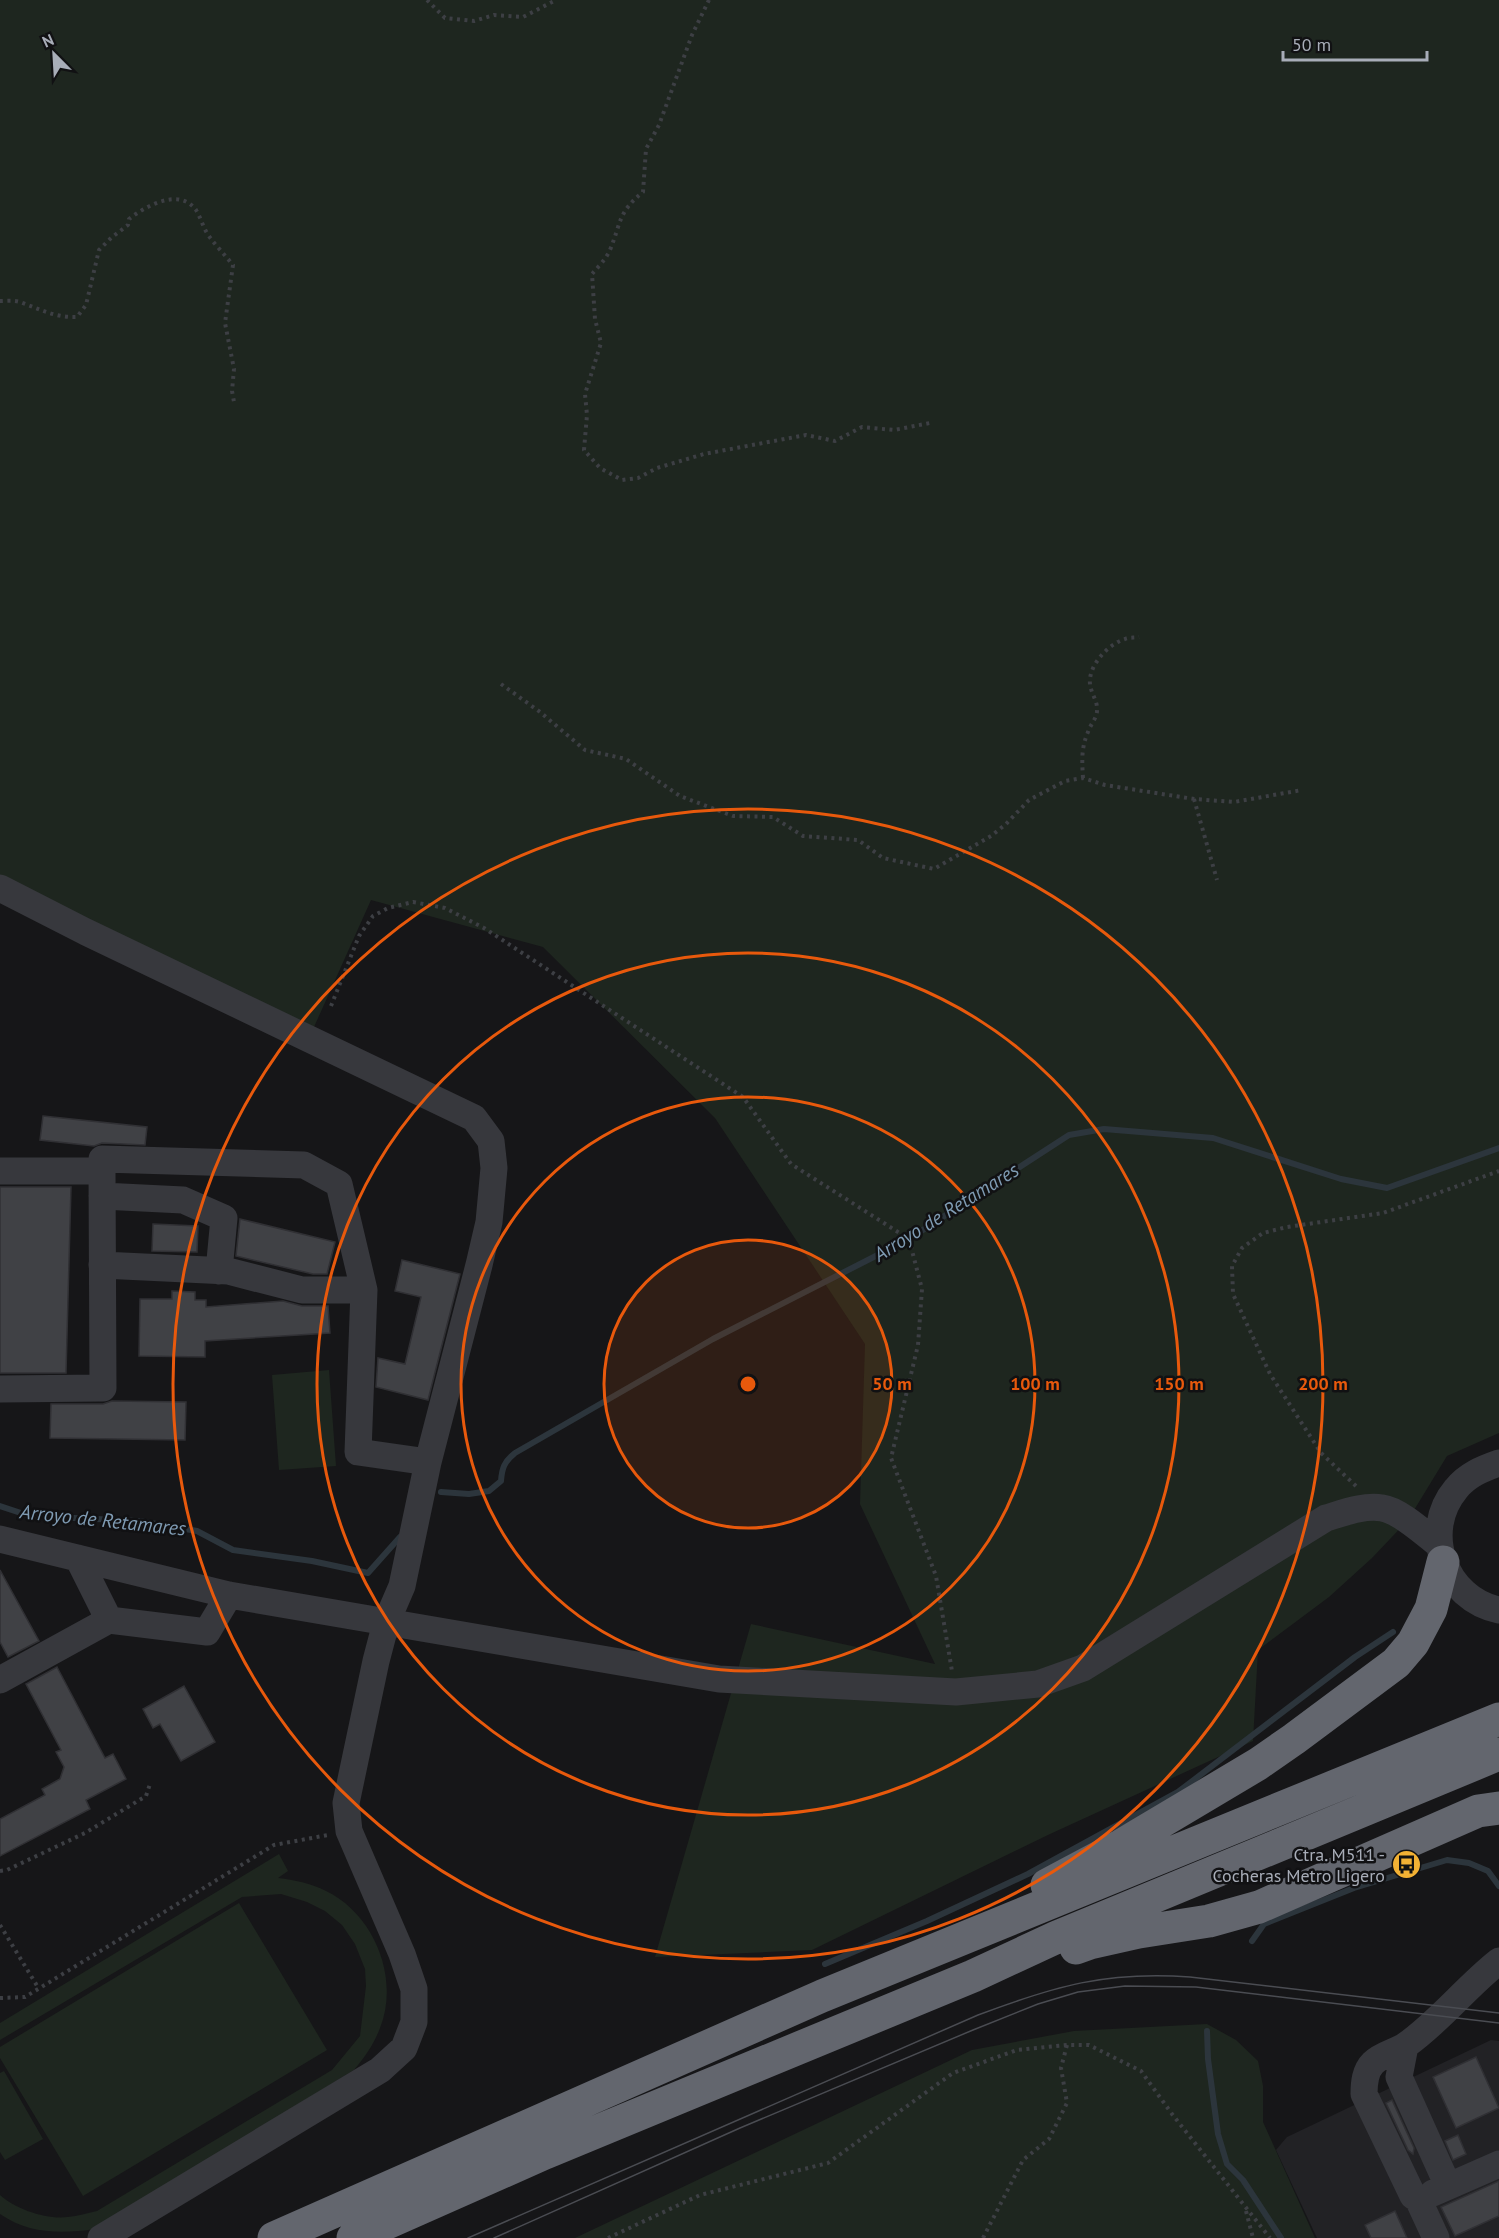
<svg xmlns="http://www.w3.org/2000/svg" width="1499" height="2238" font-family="'PT Sans',sans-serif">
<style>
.built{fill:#222225}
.green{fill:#1e261f}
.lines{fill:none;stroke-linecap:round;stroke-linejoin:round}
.stream{stroke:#2c353c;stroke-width:6}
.building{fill:#404145;stroke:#303034;stroke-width:1.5}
.path{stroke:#3d3f44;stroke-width:4;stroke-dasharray:3 4.5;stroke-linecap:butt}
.minor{stroke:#37383d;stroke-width:27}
.highway{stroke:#63666e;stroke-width:33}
.tram{stroke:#4a4c52;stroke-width:1.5}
.ring{fill:none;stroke:#e8590c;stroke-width:3}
.labels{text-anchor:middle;stroke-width:5;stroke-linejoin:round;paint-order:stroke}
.poi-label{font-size:18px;fill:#a8adb8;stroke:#111113;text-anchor:end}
.water-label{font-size:20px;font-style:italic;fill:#7f9bb3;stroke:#111113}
.centre{fill:#e8590c;stroke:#111113;stroke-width:3}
.ring-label{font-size:18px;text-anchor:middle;font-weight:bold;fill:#e8590c;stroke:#111113;stroke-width:5;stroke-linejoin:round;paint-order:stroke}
</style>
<rect width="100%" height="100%" fill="#161618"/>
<path class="built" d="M1491,2040L1499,2041V2238H1317L1276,2150L1287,2137Z"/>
<path class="green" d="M0,0H1499V1433L1447,1456L1408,1520L1372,1558L1329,1597L1258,1650L1253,1741L1050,1834L812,1950L655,1957L751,1624L935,1664L860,1504L865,1344L715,1118L543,947L371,900L314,1027L0,878Z
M329,1370L336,1466L279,1470L272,1375Z
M279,1854L288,1871L278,1878C294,1880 311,1883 326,1891C374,1914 400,1978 380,2028C374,2044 365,2057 354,2070L95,2229C61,2234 29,2234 0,2214V2195C15,2209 47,2220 68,2217C78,2216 87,2213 97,2211L332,2070L360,2036L366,1986L365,1969L355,1944L342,1925L325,1911L307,1902L281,1894L242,1897L0,2040V2023Z
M239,1903L327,2050L83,2196L0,2058V2047Z
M1207,2024L1236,2040L1258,2061L1263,2086V2122L1315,2238H575L972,2050L1074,2031Z
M4,2071L43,2139L5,2160L0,2152V2073Z"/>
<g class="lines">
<path class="stream" d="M441,1492L469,1494L489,1491L501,1481C502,1468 504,1462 515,1453L713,1339L909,1239L1069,1135L1104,1129L1213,1138L1341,1179L1387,1188L1499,1148
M0,1506L30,1516L139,1521L197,1531L233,1550L312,1561L368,1573L400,1537
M1252,1941L1264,1924L1354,1888L1447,1860L1469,1863L1488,1871L1499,1886
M825,1964L927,1921L1028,1874L1178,1792L1355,1657L1393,1632
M1207,2031L1208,2059L1218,2134L1227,2164L1243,2180L1281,2238"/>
</g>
<path class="building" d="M43,1116L147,1127L145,1145L102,1143L94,1146L40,1140Z
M0,1187H71L66,1373H0Z
M240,1219L335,1242L327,1274H313L236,1256Z
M153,1224L198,1226L197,1252L152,1251Z
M402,1260L460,1274L428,1400L376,1387L378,1358L405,1364L421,1297L395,1291Z
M172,1291L195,1292V1300H206V1307L283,1301L302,1306H328L330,1333L205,1341V1357L139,1356L140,1299H172Z
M112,1401L186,1402L185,1440L50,1438L51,1404H103Z
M0,1570L39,1641L8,1657L0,1642Z
M57,1667L105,1758L113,1754L126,1779L86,1800L90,1809L0,1856V1819L45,1795L42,1789L60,1779L64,1767L56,1752L61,1750L26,1684Z
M184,1686L215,1742L181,1761L160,1724L153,1728L143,1709Z
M1476,2057L1499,2108L1456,2128L1433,2077Z
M1392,2100L1414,2148L1413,2154L1408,2150L1386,2103Z
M1458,2135L1466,2154L1453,2160L1445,2141Z
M1499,2181V2216L1455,2236L1441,2207Z
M1395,2211L1407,2238H1371L1365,2225Z"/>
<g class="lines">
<path class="path" d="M427,0L445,18L474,21L494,15L523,17L556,0
M709,0L692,35L659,125L646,149L643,192C618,212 621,223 610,250C606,259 598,267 592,274L595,319L601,343L585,394L587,415L584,450L600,468L622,480L638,478L657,468L704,454L806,435L835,441L862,427L894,430L930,423
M0,301C6,301 14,300 20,302C39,309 56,318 77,317L86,305L99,250L111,238L128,225L129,219C146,206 179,187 196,210C201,218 203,228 209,236C216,246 225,255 233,265L225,323L234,369L232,391L234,402
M501,684L540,712L585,750L626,759L680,796L733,816L773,817L803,836L858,840L883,858L934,869L991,836L1006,824L1029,800L1065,781L1083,778L1105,785L1194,799L1234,802L1302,790
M1083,778C1082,761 1081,748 1088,732C1090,725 1097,718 1097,711C1098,701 1091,694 1090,684C1088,666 1108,644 1125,639C1129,637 1134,638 1139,637
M1194,799L1217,880
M331,1006L359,936L373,916L388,908L413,902L445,908L484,928L743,1097L791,1164L909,1239L922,1289L918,1345L891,1458L936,1576L952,1671
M1356,1486L1321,1453L1270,1374L1233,1294L1232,1266L1242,1248L1263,1233L1287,1227L1383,1213L1499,1171
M0,1871L7,1870L85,1833L146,1796L150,1784
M0,1925L39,1989
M0,1998L25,1997L274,1845L328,1835
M1246,2211L1253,2238
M608,2238L700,2195L828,2163L953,2073L1017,2050L1067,2045H1089L1141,2071L1172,2114L1270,2238
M983,2238L1023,2160L1049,2139L1067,2103L1061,2068L1067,2045"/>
<path class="minor" d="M0,888L86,932L474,1118L491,1141L494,1168L489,1222L479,1265L428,1462L402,1586L386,1623L376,1661L346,1803L349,1831L402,1954L414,1989V2022L404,2048L380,2070L101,2238
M0,1171H102L103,1388L0,1389
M102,1171V1159L304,1165L339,1184L364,1290H302L228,1271L102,1265
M102,1196L183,1200L224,1218L219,1271
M364,1290L358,1452L428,1462
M1499,1463C1482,1469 1467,1475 1456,1489C1420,1532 1445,1599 1499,1610
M0,1539L229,1595L719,1679L956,1692L1038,1684L1083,1668L1326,1518C1343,1513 1364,1505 1382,1508C1399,1510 1425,1534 1439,1545
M78,1558L109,1620
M0,1680L109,1620L207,1632L229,1595
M1405,2046L1399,2077L1448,2186
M1433,2193L1499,2164
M1436,2238L1418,2199L1413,2196L1364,2094C1364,2083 1365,2071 1373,2063C1382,2054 1396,2052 1406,2045C1440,2021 1466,1987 1499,1961"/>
<path class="highway" d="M1047,1885L1122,1845L1258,1764L1294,1739L1396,1663L1413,1643L1431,1609L1443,1562
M1076,1948L1090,1943L1139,1932L1209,1921L1259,1907L1478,1811L1499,1808
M274,2238L822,1996L1499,1719
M353,2238L545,2153L973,1976L1057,1937L1499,1754"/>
<path class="tram" d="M468,2238L978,2015C1055,1986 1106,1971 1190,1977L1499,2013
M494,2238L740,2128L973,2030L1038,2004L1078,1992L1125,1986L1196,1987L1499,2023"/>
</g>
<circle cx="748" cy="1384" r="144" fill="#e8590c" fill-opacity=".12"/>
<g class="ring">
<circle cx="748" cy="1384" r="144"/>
<circle cx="748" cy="1384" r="287"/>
<circle cx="748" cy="1384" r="431"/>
<circle cx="748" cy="1384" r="575"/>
</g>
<defs>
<symbol id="bus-disc" viewBox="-11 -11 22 22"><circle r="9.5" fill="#f2b134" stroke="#111113"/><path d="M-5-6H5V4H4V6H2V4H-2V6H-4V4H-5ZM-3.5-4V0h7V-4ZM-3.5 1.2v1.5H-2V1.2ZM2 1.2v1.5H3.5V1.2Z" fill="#111"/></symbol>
</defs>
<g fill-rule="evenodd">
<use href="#bus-disc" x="1390" y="1848" width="33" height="33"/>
</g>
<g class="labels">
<g class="poi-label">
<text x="1385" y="1861">Ctra. M511 -<tspan x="1385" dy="21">Cocheras Metro Ligero</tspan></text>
</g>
<g class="water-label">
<text transform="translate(946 1212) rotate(-32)" y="7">Arroyo de Retamares</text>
<text transform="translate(103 1520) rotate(6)" y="7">Arroyo de Retamares</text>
</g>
</g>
<circle cx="748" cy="1384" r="9" class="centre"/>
<g class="ring-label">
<text x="892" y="1390">50 m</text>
<text x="1035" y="1390">100 m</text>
<text x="1179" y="1390">150 m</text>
<text x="1323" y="1390">200 m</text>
</g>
<g transform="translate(54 54) rotate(336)" stroke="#111113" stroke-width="4.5" paint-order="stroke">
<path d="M0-4.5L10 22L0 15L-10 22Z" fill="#a8adb8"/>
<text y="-9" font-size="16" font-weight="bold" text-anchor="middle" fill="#a8adb8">N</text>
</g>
<path d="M1283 51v9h144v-9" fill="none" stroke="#a8adb8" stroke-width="3"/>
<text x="1292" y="51" font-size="18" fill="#a8adb8" stroke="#111113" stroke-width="4.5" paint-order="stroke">50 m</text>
</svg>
